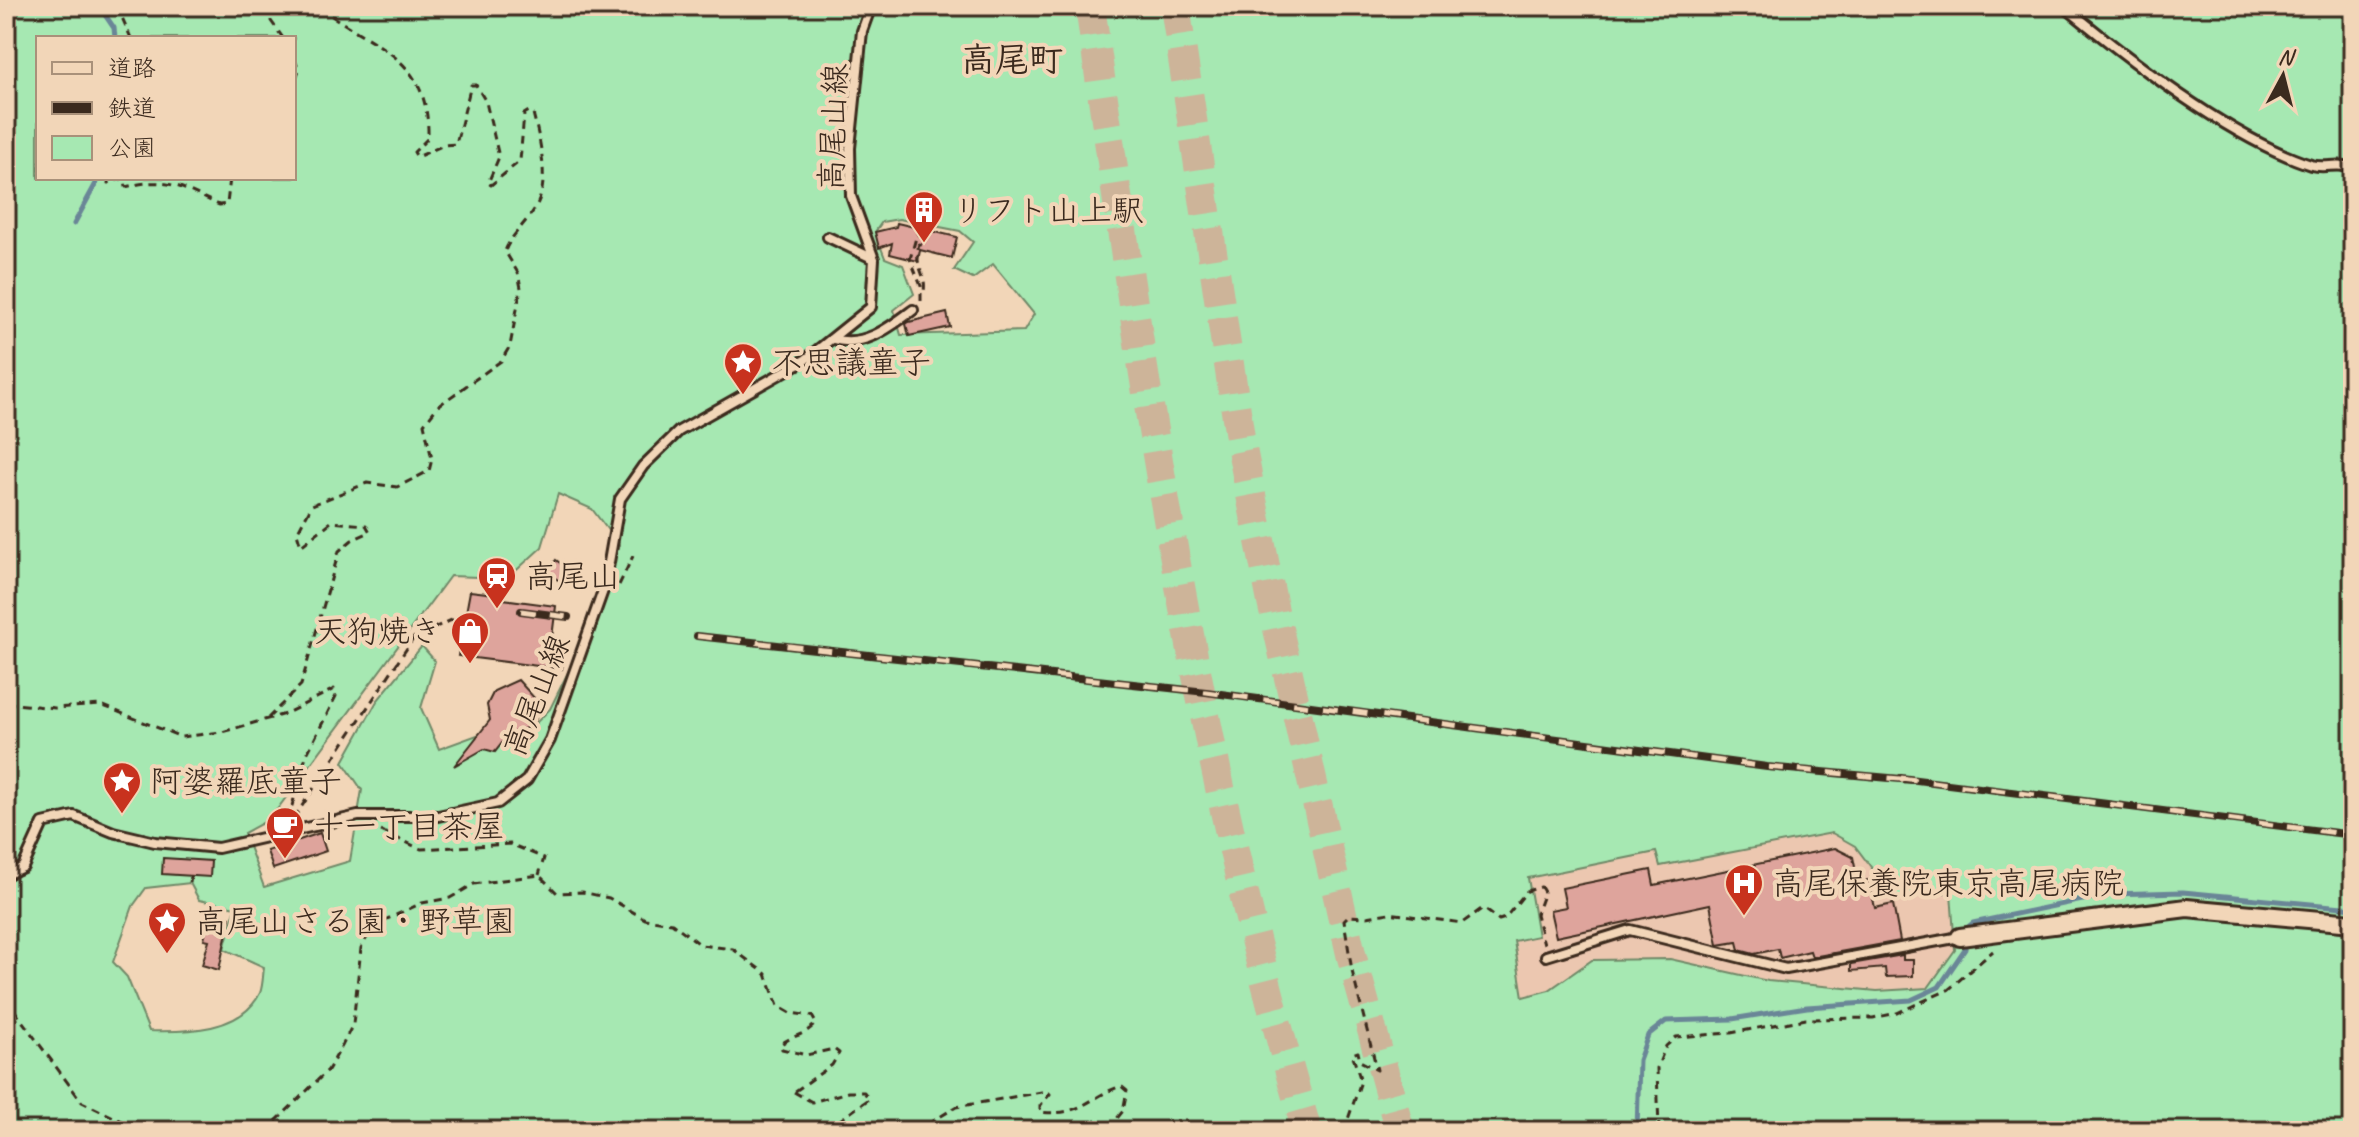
<svg xmlns="http://www.w3.org/2000/svg" width="2359" height="1137" font-family="Caveat,'Klee One',sans-serif">
<style>
.built{fill:#ecc7b0}
.green{fill:#a6e8b2;stroke:#708968;stroke-width:2;fill-rule:evenodd}
.lines{fill:none;stroke-linecap:round;stroke-linejoin:round}
.stream{stroke:#6a8697;stroke-width:5}
.building{fill:#dea49c;stroke:#3b2a1e;stroke-width:2}
.highway-tunnel{stroke:#cdb499;stroke-width:30;stroke-dasharray:30 15;stroke-linecap:butt}
.lane-casing{stroke:#3b2a1e;stroke-width:14}
.street-casing{stroke:#3b2a1e;stroke-width:22}
.path{stroke:#3b2a1e;stroke-width:3;stroke-dasharray:8 6;stroke-linecap:butt}
.lane{stroke:#f2d6b8;stroke-width:8}
.street{stroke:#f2d6b8;stroke-width:16}
.rail-casing{stroke:#3b2a1e;stroke-width:8}
.rail{stroke:#f2d6b8;stroke-width:5;stroke-dasharray:15;stroke-linecap:butt}
.labels{text-anchor:middle;stroke-width:8;stroke-linejoin:round;paint-order:stroke}
.street-label{font-size:32px;fill:#3b2a1e;stroke:#f2d6b8}
.poi-label{font-size:32px;fill:#3b2a1e;stroke:#f2d6b8;text-anchor:start}
.neighbourhood-label{font-size:34px;font-weight:bold;fill:#3b2a1e;stroke:#f2d6b8}
</style>
<rect width="100%" height="100%" fill="#f2d6b8"/>
<filter id="ink" filterUnits="userSpaceOnUse"><feTurbulence type="fractalNoise" baseFrequency=".0125" numOctaves="2"/><feDisplacementMap in="SourceGraphic" scale="16" xChannelSelector="R" yChannelSelector="G"/><feConvolveMatrix kernelMatrix="1 2 1 2 8 2 1 2 1" color-interpolation-filters="sRGB"/></filter>
<g filter="url(#ink)">
<path class="built" d="M1832,833L1855,846L1895,899L1951,892L1955,950L1928,988L1877,991L1768,981L1670,959L1592,960L1549,990L1523,997L1514,941L1538,935L1527,878L1656,852L1660,866Z"/>
<path class="green" d="M6,6H2353V1131H6ZM38,38H294V178H38ZM899,219L960,231L973,242L954,270L973,279L993,264L1034,314L1024,331L901,335L894,310L914,294L903,265L885,258L875,232L882,222ZM558,494L592,509L619,545L599,609L550,709L513,746L488,731L439,749L421,708L435,661L422,646L377,701L343,762L362,790L350,861L264,887L244,833L270,819L450,576L508,578L542,547ZM1832,833L1855,846L1895,899L1951,892L1955,950L1928,988L1877,991L1768,981L1670,959L1592,960L1549,990L1523,997L1514,941L1538,936L1528,878L1656,852L1660,866ZM190,883L199,900L236,907L224,949L264,967C263,974 263,986 260,993C241,1032 186,1032 149,1031L127,977L113,962L133,906L146,888Z"/>
<g class="lines">
<path class="stream" d="M99,6L114,28L115,38
M74,224L99,178
M1637,1131L1639,1060L1648,1035L1666,1021L1732,1019L1807,1007L1911,1000L1939,987L1965,949L1967,928L1973,923L2111,894L2183,892L2353,908"/>
</g>
<path class="building" d="M897,223L957,237L952,258L920,250L918,261L890,254L892,243L879,248L875,232L896,227Z
M947,313L950,327L909,336L906,324L909,322Z
M556,560L574,573L565,585L547,572Z
M470,591L503,595V599L556,606L551,645L565,647L562,669L458,656Z
M518,680L537,701L536,718L532,726L509,734L495,752L484,749L454,766L490,720L487,705L494,691Z
M320,833L326,851L273,869L267,851Z
M1835,848L1853,857L1858,882L1869,880L1875,908L1893,904L1900,941L1812,957L1810,951L1780,958L1778,949L1754,954L1739,950L1737,942L1718,945L1710,904L1556,937L1550,910L1566,907L1562,888L1651,870L1654,885Z
M163,858L211,861L210,877L162,874Z
M210,913L230,917L219,970L202,965L209,940L204,939Z
M1903,955V960H1913V976L1886,977L1885,968L1851,971V964Z"/>
<g class="lines">
<path class="highway-tunnel" d="M1090,6C1143,385 1198,763 1307,1131
M1175,6L1241,444L1272,602L1351,954L1400,1131"/>
<defs>
<path id="lane" d="M2064,6C2128,59 2233,140 2311,165C2325,169 2339,162 2353,168
M828,237L874,259
M833,339C864,348 889,328 913,310
M6,875L23,867L43,823L74,816L113,832L155,842L218,848L358,816H438L498,803L527,780L550,740L605,585L620,499L643,466L679,431L805,360L871,307L874,259L851,196L850,148L862,31L871,6
M1546,956L1630,930L1786,969L1960,937"/>
<path id="street" d="M1960,937L2187,908L2353,923"/>
</defs>
<use href="#lane" class="lane-casing"/>
<use href="#street" class="street-casing"/>
<path class="path" d="M117,6L131,38
M271,6V21L283,38
M294,58L299,70L294,83
M110,178L108,183L124,178L126,187C167,176 183,188 219,205L227,204L230,178
M922,245L919,244C913,266 927,273 924,291
M921,301V286L910,259L917,234L924,236
M619,585L633,556
M6,703L55,708L101,705L181,737L222,732L285,714L334,689L336,696L306,756L288,820
M268,718L301,685L339,551L352,540L370,532L366,525L331,522L301,546L297,533L312,505L367,483L397,487L429,471L432,459L424,424L438,406L501,361L510,346L521,288L518,273L505,251C513,231 531,220 539,200C549,176 539,137 533,113L529,111L524,114L520,161L491,185L488,183L499,157L486,102L476,85H471L456,144L444,145L417,157L414,152L428,138C430,54 372,48 318,6
M294,818L415,636L468,613
M381,831L421,849L510,844L544,858L539,875
M190,883L191,876
M6,999L82,1102L143,1131
M794,1092L812,1102L848,1092H864L869,1099L825,1131
M266,1131L328,1070L342,1046L353,1024L361,948L374,925L422,903L450,898L474,884L539,875L557,893L582,892L609,898L645,919L672,923L701,945L733,949L766,974L778,1006L790,1013L812,1016L816,1023C805,1036 792,1035 780,1045L782,1049L806,1055L834,1049L839,1053L832,1065L794,1092
M917,1131L956,1107L1047,1091L1050,1094L1040,1106V1112C1080,1117 1089,1097 1121,1086L1127,1091L1123,1111L1115,1121L1117,1124L1185,1126L1191,1131
M1196,1131H1213
M1344,1131L1361,1081L1352,1054L1358,1052L1360,1061L1377,1070L1352,971L1344,920L1348,916L1367,917L1389,913L1462,923L1483,908L1499,920L1505,918L1527,891L1541,887L1544,892L1536,914L1544,944
M1659,1131L1657,1068L1666,1046L1676,1037L1731,1033L1806,1019L1873,1018L1897,1013L1948,990L1993,951"/>
<use href="#lane" class="lane"/>
<use href="#street" class="street"/>
<defs>
<path id="rail" d="M521,611L568,617
M697,636L1206,692L1767,767L1912,780
M1901,778L2353,835"/>
</defs>
<use href="#rail" class="rail-casing"/>
<use href="#rail" class="rail"/>
</g>
</g>
<defs>
<symbol id="building-pin" viewBox="-11 -11 22 30"><path d="M0 17L-7.5 6A9.5 9.5 0 1 1 7.5 6Z" fill="#c8321e" stroke="#f2d6b8"/><path d="M-4-6H4V6H1V3H-1V6H-4ZM-2.5-4.3h1.7v1.8h-1.7ZM.8-4.3h1.7v1.8H.8ZM-2.5-1h1.7V.8h-1.7ZM.8-1h1.7V.8H.8Z" fill="#fff"/></symbol>
<symbol id="sight-pin" viewBox="-11 -11 22 30"><path d="M0 17L-7.5 6A9.5 9.5 0 1 1 7.5 6Z" fill="#c8321e" stroke="#f2d6b8"/><path d="M0-6L1.8-2.2L6-1.7L2.9 1.2L3.7 5.4L0 3.3L-3.7 5.4L-2.9 1.2L-6-1.7L-1.8-2.2Z" fill="#fff"/></symbol>
<symbol id="station-pin" viewBox="-11 -11 22 30"><path d="M0 17L-7.5 6A9.5 9.5 0 1 1 7.5 6Z" fill="#c8321e" stroke="#f2d6b8"/><path d="M-3-6H3Q5-6 5-4V2Q5 4 3 4L4.5 6H3L1.5 4h-3L-3 6H-4.5L-3 4Q-5 4-5 2V-4Q-5-6-3-6ZM-3.5-4v3h7v-3ZM-3.5 1v1.5H-2V1ZM2 1v1.5H3.5V1Z" fill="#fff"/></symbol>
<symbol id="shop-pin" viewBox="-11 -11 22 30"><path d="M0 17L-7.5 6A9.5 9.5 0 1 1 7.5 6Z" fill="#c8321e" stroke="#f2d6b8"/><path d="M-5-2.5h2.3a2.7 3.5 0 0 1 5.4 0H5L5.5 6h-11ZM-1.5-2.5h3a1.5 2.3 0 0 0-3 0Z" fill="#fff"/></symbol>
<symbol id="cafe-pin" viewBox="-11 -11 22 30"><path d="M0 17L-7.5 6A9.5 9.5 0 1 1 7.5 6Z" fill="#c8321e" stroke="#f2d6b8"/><path d="M-5.5-4.5H6V0H3Q3 3.5 0 3.5H-2.5Q-5.5 3.5-5.5 0ZM3-3.2v2h1.7v-2ZM-6 4.5H4V6H-6Z" fill="#fff"/></symbol>
<symbol id="hospital-pin" viewBox="-11 -11 22 30"><path d="M0 17L-7.5 6A9.5 9.5 0 1 1 7.5 6Z" fill="#c8321e" stroke="#f2d6b8"/><path d="M-5-5h3v3.5h4V-5h3V5h-3V1.5h-4V5h-3Z" fill="#fff"/></symbol>
</defs>
<g fill-rule="evenodd">
<use href="#building-pin" x="902" y="188" width="44" height="60"/>
<use href="#sight-pin" x="721" y="340" width="44" height="60"/>
<use href="#station-pin" x="475" y="554" width="44" height="60"/>
<use href="#shop-pin" x="448" y="609" width="44" height="60"/>
<use href="#sight-pin" x="100" y="759" width="44" height="60"/>
<use href="#cafe-pin" x="263" y="804" width="44" height="60"/>
<use href="#hospital-pin" x="1722" y="861" width="44" height="60"/>
<use href="#sight-pin" x="145" y="899" width="44" height="60"/>
</g>
<g class="labels">
<g class="street-label">
<text transform="translate(833 127) rotate(-88)" y="11">高尾山線</text>
<text transform="translate(536 695) rotate(-68)" y="11">高尾山線</text>
</g>
<g class="poi-label">
<text x="952" y="221">リフト山上駅</text>
<text x="771" y="373">不思議童子</text>
<text x="525" y="587">高尾山</text>
<text x="442" y="642" text-anchor="end">天狗焼き</text>
<text x="150" y="792">阿婆羅底童子</text>
<text x="313" y="837">十一丁目茶屋</text>
<text x="1772" y="894">高尾保養院東京高尾病院</text>
<text x="195" y="932">高尾山さる園・野草園</text>
</g>
<g class="neighbourhood-label">
<text x="1012" y="71">高尾町</text>
</g>
</g>
<rect width="2359" height="1137" fill="none" stroke="#f2d6b8" stroke-width="32"/>
<rect x="16" y="16" width="2327" height="1105" fill="none" stroke="#3b2a1e" stroke-width="3" filter="url(#ink)"/>
<rect x="36" y="36" width="260" height="144" fill="#f2d6b8" stroke="#a9917a" stroke-width="2"/>
<rect x="52" y="62" width="40" height="12" fill="#f2d6b8" stroke="#a9917a" stroke-width="2"/>
<text x="108" y="76" font-size="24" fill="#3b2a1e">道路</text>
<rect x="52" y="102" width="40" height="12" fill="#3b2a1e" stroke="#a9917a" stroke-width="2"/>
<text x="108" y="116" font-size="24" fill="#3b2a1e">鉄道</text>
<rect x="52" y="136" width="40" height="24" fill="#a6e8b2" stroke="#a9917a" stroke-width="2"/>
<text x="108" y="156" font-size="24" fill="#3b2a1e">公園</text>
<g transform="translate(2283 76) rotate(7)" stroke="#f2d6b8" stroke-width="6" paint-order="stroke">
<path d="M0-6L14 30L0 20L-14 30Z" fill="#3b2a1e"/>
<text y="-12" font-size="22" font-weight="bold" text-anchor="middle" fill="#3b2a1e">N</text>
</g>
</svg>
